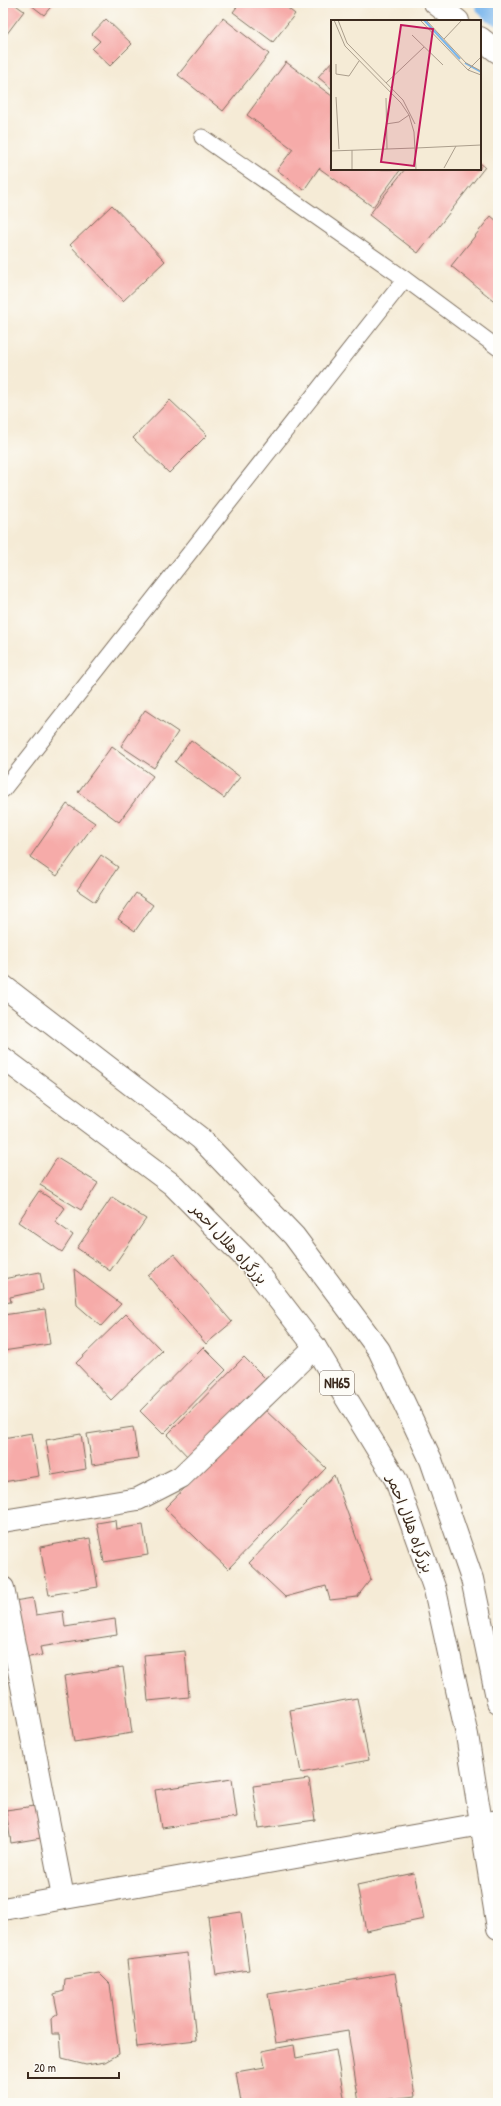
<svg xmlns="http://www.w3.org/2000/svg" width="501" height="2106" font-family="'Patrick Hand','Playpen Sans Arabic',sans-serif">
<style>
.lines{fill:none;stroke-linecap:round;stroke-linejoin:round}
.canal{stroke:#7ab6ec;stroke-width:32}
.building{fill:#f6aba9}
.lane-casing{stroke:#7c6e5e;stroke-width:17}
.street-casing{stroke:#7c6e5e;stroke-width:24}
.secondary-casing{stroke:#7c6e5e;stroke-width:24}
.highway-casing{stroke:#7c6e5e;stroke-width:24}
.lane{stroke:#fff;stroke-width:15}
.street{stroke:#fff;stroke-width:22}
.secondary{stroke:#fff;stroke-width:22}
.highway{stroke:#fff;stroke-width:22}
.labels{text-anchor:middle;stroke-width:3;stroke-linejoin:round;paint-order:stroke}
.shield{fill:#fdfcf7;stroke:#75695f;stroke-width:1}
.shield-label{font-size:14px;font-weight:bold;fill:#3b2a1e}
.street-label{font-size:15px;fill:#3b2a1e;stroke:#fdfcf7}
.inset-river{fill:none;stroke:#7ab6ec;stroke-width:2}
.inset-road{fill:none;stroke:#ab9e8c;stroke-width:1}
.view{fill:#c2185b;fill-opacity:0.15;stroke:#c2185b;stroke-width:2}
.inset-edge{fill:none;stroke:#3b2a1e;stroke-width:2}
</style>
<rect width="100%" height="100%" fill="#fdfcf7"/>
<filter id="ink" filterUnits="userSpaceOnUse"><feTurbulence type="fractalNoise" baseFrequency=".025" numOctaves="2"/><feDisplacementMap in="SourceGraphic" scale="8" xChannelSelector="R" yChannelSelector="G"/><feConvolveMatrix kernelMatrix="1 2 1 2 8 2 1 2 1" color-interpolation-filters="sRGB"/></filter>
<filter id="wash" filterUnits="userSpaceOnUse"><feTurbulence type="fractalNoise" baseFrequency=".012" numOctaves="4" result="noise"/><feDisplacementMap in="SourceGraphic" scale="16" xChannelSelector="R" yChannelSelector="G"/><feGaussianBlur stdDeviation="0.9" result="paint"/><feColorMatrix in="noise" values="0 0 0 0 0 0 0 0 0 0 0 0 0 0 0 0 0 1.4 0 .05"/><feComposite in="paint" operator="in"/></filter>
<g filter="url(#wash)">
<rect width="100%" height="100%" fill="#f5ebd6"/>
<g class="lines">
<path class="canal" d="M491,3L498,9"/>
</g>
<g id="blocks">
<path class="building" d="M3,3H13L24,11L3,39Z
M32,3H54L44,15L31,5Z
M240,3H281L295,14L273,42L233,12Z
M223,18L269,54L223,111L178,75Z
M106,19L132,44L110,66L92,49L100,41L92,34Z
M332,61V89L318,77Z
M286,62L332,96V169H401L373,207L319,168L304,190L277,170L293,149L247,115Z
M480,163L485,167L418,253L369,215L405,169H480Z
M112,205L165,261L123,301L70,245Z
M491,216L498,222V304L451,266Z
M170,400L207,435L169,473L133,438Z
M145,710L178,732L154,768L121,746Z
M191,740L240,777L224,798L175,762Z
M112,746L153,776L119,822L78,792Z
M67,804L95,823L57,876L30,857Z
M101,855L118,867L95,902L77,890Z
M136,893L153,905L135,931L118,919Z
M57,1158L98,1183L81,1210L40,1185Z
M39,1191L65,1208L55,1222L73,1235L62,1252L18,1222Z
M112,1197L146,1219L110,1271L77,1248Z
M174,1254L232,1322L206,1344L148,1276Z
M74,1269L121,1304L101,1326L77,1305Z
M40,1272L43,1290L10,1297L11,1302L3,1303V1279Z
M45,1309L50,1344L3,1351V1315Z
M126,1314L162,1351L111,1400L76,1363Z
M203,1347L226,1370L163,1434L140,1411Z
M244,1357L270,1383L192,1461L167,1435Z
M263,1408L326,1468L228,1569L165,1508Z
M133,1427L138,1458L92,1465L87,1434Z
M32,1433L39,1476L3,1482V1438Z
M81,1434L86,1469L52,1475L46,1440Z
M334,1475L371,1579L357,1597L330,1600L326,1586L285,1597L249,1563Z
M115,1520L116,1529L143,1525L148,1555L104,1562L97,1523Z
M90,1538L98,1587L49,1595L40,1547Z
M33,1598L36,1615L63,1611L65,1627L115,1619L117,1635L40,1647L42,1655L23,1658L14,1601Z
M185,1651L189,1697L148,1701L144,1655Z
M123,1667L132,1733L74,1742L64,1676Z
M357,1698L369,1760L301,1773L290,1710Z
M232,1779L237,1817L161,1828L155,1790Z
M309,1779L315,1820L259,1828L253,1786Z
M42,1805L47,1837L11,1843L6,1810Z
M414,1873L424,1919L366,1931L357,1885Z
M241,1912L249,1970L216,1975L208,1917Z
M187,1953L196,2040L137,2047L127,1960Z
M99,1973L110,1984L119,2054L105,2062L86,2065L62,2059L60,2034H52L51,2019L58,2014L54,1994L64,1991L65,1979Z
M395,1973L415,2096L359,2103L348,2031L276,2043L268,1994Z
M294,2045L296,2058L336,2050L345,2103H241L236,2072L265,2067L262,2051Z"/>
</g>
</g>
<g filter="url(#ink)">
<use href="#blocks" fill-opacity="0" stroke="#7c6e5e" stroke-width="1"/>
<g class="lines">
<defs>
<path id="lane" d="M202,137L405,279L498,348
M3,790L405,279"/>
<path id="street" d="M3,1521L138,1499L181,1477L315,1347
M3,1588L63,1897"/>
<path id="secondary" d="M435,3L458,21
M480,38L498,52
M3,1909L498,1821"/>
<path id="highway" d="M3,986L200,1138L294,1236L379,1350L431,1460L472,1579L498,1702
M3,1058L173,1185L252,1265L315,1347L396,1480L435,1590L467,1735L498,1928"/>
</defs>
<use href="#lane" class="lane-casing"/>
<use href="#street" class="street-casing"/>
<use href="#secondary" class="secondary-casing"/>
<use href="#highway" class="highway-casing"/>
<use href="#lane" class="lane"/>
<use href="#street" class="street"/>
<use href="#secondary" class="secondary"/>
<use href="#highway" class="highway"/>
</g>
</g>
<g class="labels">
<rect class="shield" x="320" y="1371" width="34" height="24" rx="3"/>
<g class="shield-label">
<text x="337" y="1388">NH65</text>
</g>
<g class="street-label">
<text transform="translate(229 1244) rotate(47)" y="5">بزرگراه هلال احمر</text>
<text transform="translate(410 1524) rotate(69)" y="5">بزرگراه هلال احمر</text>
</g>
</g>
<g transform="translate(331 20)">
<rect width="150" height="150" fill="#f5ebd6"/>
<path class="inset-river" d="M93,0L129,39M134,43L150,52"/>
<path class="inset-road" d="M3,0L14,26L70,83L78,95L83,112L85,150M7,0L16,23L72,80L84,104M89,0L137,50L150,55M95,0L135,43L150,51M81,15L112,45M113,19L131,0M5,44V54L18,56L28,41M137,50L150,37M55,63L93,27M5,77L8,129M55,78L56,129M55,104L68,102L78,95M85,128L150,125M21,130V150M0,131L84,128M113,148L125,126"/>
<path class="view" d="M70,5L102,9L83,146L50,142Z"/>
<rect width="150" height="150" class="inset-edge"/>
</g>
<rect width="501" height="2106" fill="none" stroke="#fdfcf7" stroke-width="16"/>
<path d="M28 2072v6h91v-6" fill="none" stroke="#3b2a1e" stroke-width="2"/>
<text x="34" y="2072" font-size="12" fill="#3b2a1e" stroke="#fdfcf7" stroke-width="3" paint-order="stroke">20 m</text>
</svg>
